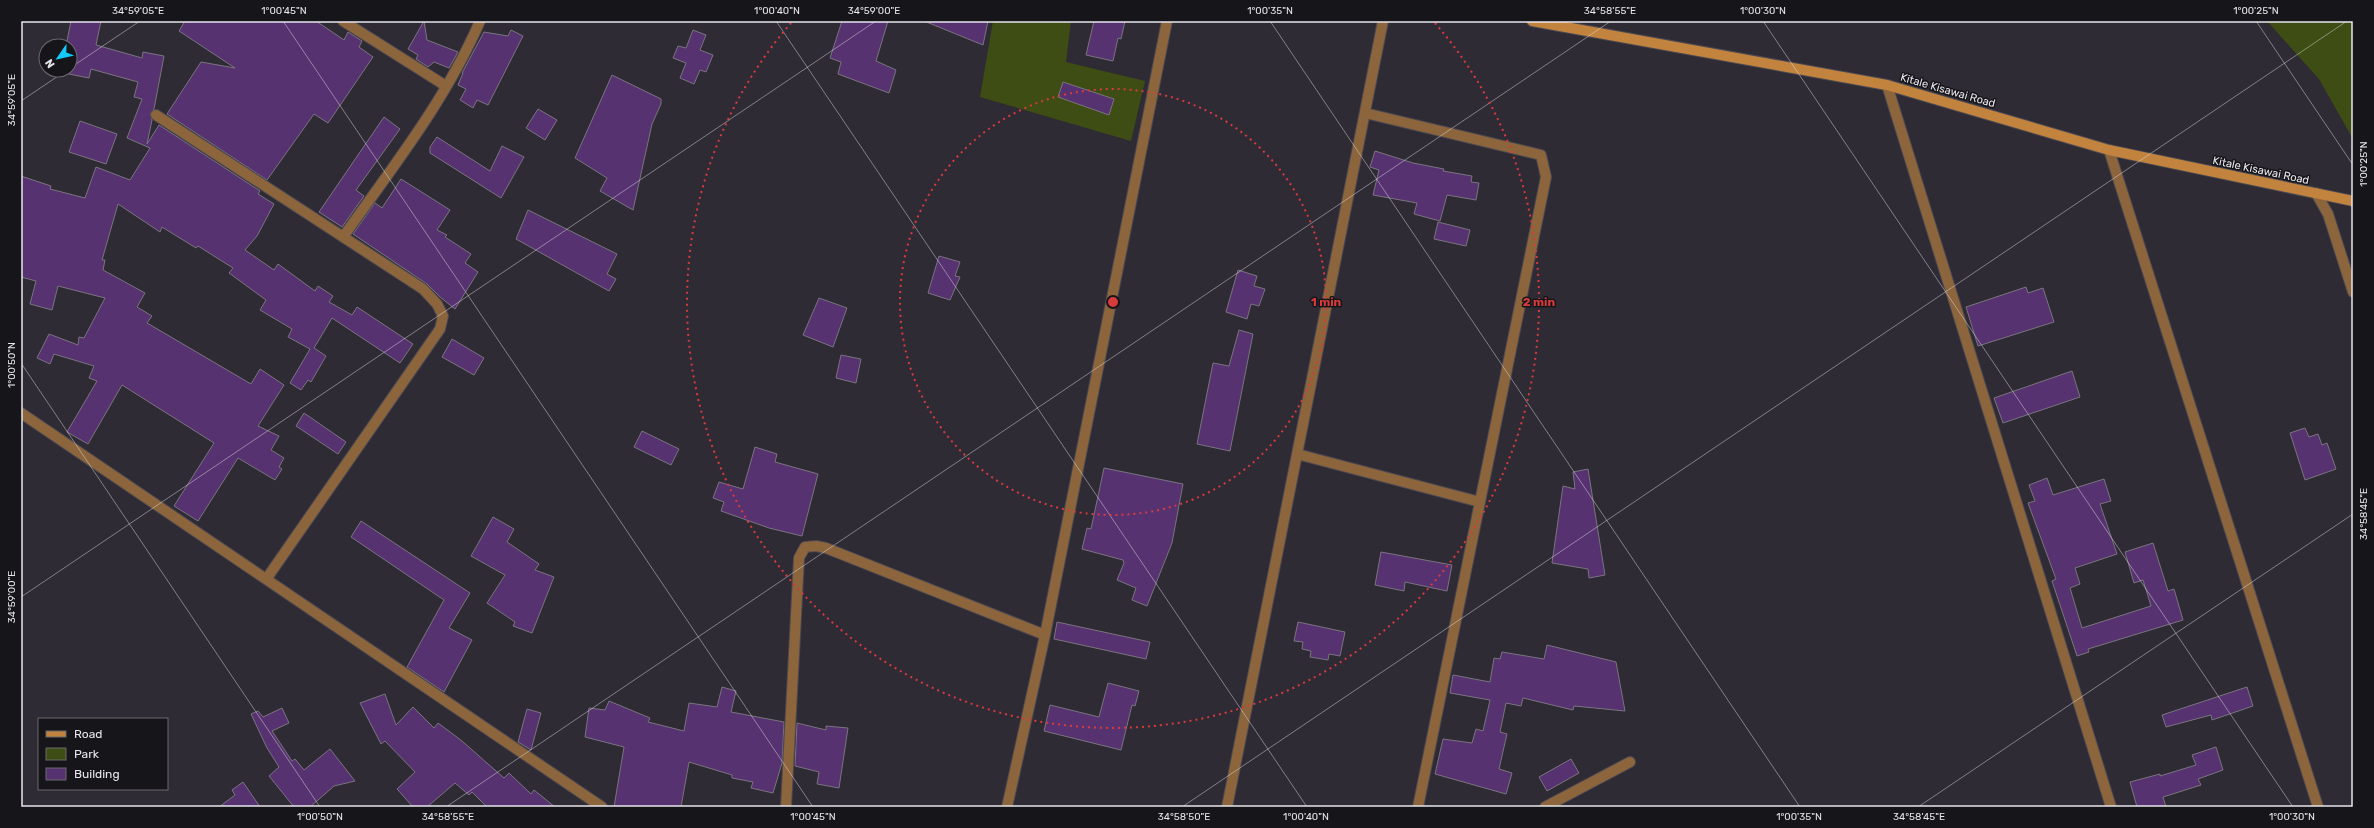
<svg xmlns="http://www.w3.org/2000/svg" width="2374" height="828" font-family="Rubik,sans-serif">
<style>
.green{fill:#3e4d13}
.building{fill:#573270;stroke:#7a747f}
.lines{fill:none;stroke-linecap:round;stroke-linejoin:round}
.street-casing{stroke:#4c4952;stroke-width:12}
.secondary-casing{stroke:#4c4952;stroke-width:12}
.street{stroke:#8c653c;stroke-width:10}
.secondary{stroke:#c1833d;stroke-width:10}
.ticks{fill:none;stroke:#e8e6ed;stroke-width:1;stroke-opacity:0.45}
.ring{fill:none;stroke:#d83b3c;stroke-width:2;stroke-dasharray:2 4}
.labels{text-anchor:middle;stroke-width:3;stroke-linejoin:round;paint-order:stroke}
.street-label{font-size:11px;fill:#e8e6ed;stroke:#161519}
.centre{fill:#d83b3c;stroke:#161519;stroke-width:2}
.ring-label{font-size:12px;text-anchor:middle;font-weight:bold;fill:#d83b3c;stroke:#161519;stroke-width:3;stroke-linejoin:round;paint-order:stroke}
.neatline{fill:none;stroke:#e8e6ed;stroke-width:1.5}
.ticks-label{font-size:10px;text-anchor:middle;fill:#e8e6ed}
</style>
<rect width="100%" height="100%" fill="#2e2b35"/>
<path class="green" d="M993,21H1071L1066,62L1145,81L1131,141L980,97Z
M2267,21H2353V139L2319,79Z"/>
<path class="building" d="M71,21H101L96,45L142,58L143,52L164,56L154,109L150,114L152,120L147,144L159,125L260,191L258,194L274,204L257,236L245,250L274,270L278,264L315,291L318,286L333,296L329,302L352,315L357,307L413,344L400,363L332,318L314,348L326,356L311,382L308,380L301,390L290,383L310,349L288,337L292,329L260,310L266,300L229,273L233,268L198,246L196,248L162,227L160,232L118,204L102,260H105L103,270L145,293L137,307L152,316L147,323L251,384L260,369L284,385L258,426L279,436L271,450L284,458L279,467L282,469L275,480L238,458L198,521L174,506L214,443L122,385L88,444L67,432L97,381L89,378L94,366L54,354L50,364L37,358L49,334L78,345L79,337L84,338L105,298L58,286L52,310L30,304L36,281L21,277V176L51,186L50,189L85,198L96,167L130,180L150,148L127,138L142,99L134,97L138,82L91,69L89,78L64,73L65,70H70V46H66Z
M185,21H316L344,40L348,32L362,41L359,47L373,57L328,123L314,114L267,180L167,114L201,62L235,68L179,31Z
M424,21L427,40L458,52L449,68L434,62L428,67L416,59L418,55L408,49Z
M842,21H888L876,61L896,70L889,93L838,74L841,62L830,58Z
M924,21H988L983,45Z
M1094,21H1125L1121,39L1118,38L1113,61L1086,55Z
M511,30L523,36L488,105L477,100L473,108L460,100L466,89L458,85L463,73H462L484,32L508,36Z
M693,30L706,35L700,50L713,55L706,72L700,70L694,84L680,78L686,63L673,58L678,46L686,48Z
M612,75L661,99V104L652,124L633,210L600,191L607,178L575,158Z
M1063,82L1114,99L1109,115L1058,97Z
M538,109L557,120L545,140L526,128Z
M384,117L400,129L356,190L364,196L342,227L319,212Z
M80,121L117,134L106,164L69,152Z
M437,137L490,171L502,146L524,157L501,198L430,153V147Z
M1375,151L1413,163L1444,169L1443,171L1472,176L1471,182L1479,183L1476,200L1447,195L1440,221L1414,214L1417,203L1373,195L1379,170L1370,167Z
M401,179L450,210L437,230L447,235L445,237L471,254L465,263L478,272L455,309L440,297L427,284L353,234L375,203L382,208Z
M528,210L617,254L607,274L616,279L609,291L516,239Z
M1438,222L1470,230L1466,246L1434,239Z
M939,256L960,262L955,276L960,277L950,300L928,293Z
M1238,270L1257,276L1254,286L1265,289L1259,306L1251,304L1247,319L1226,312Z
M2026,287L2028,293L2043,288L2054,322L1978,346L1966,307Z
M819,298L847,308L833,347L803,335Z
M1239,330L1253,334L1230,451L1197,444L1213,363L1229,366Z
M452,339L484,358L474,375L442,357Z
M841,355L861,359L856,383L836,378Z
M2072,371L2080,397L2003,423L1994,398Z
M304,413L346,442L338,454L296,426Z
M2305,428L2309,437L2318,434L2322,445L2327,443L2336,469L2305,480L2290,433Z
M642,431L679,449L671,465L634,447Z
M755,447L777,454L775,462L818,474L802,536L769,528L721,511L724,502L713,498L719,482L743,489Z
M1104,468L1183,484L1172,543L1147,606L1132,600L1136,588L1117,580L1124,563L1123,560L1082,549L1087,528L1091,529Z
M1588,469L1605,575L1589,578L1588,569L1552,563L1563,486L1575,489L1573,472Z
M2047,478L2053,495L2104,479L2111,501L2100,504L2117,554L2075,568L2080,584L2070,588L2082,628L2151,606L2143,580L2134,583L2125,552L2153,543L2168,591L2174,589L2183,620L2088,649L2089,652L2077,656L2052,581L2056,579L2028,503L2035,501L2029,485Z
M493,517L514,529L507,542L539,564L535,570L554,577L532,633L513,626L515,622L487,603L505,575L471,556Z
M361,521L470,593L449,628L472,640L444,692L407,667L444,600L351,537Z
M1381,552L1452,565L1447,591L1405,582L1404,591L1375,585Z
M1057,622L1150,642L1146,659L1054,639Z
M1298,622L1345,632L1340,656L1329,654L1328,660L1310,657L1311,651L1302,649L1303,642L1294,641Z
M1547,645L1616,662L1625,711L1574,706L1573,710L1523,698L1521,706L1506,703L1500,732L1507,734L1499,769L1512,773L1506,794L1435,774L1443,739L1472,743L1476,729L1483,731L1490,700L1450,693L1453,675L1490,682L1494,658L1500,659L1502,652L1544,659Z
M1108,683L1139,691L1135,706L1132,705L1121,750L1044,731L1050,705L1099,717Z
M722,687L736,691L731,712L784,722L782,763L773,793L751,788L753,782L732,778V775L689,762L681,807H614L624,747L585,737L589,708L605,710L609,701L650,718L648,722L684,731L689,703L717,707Z
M2247,687L2253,706L2212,720L2211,715L2166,727L2162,715Z
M385,694L396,725L413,707L434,728L438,723L462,741L504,778L509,773L531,794L534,790L555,807H487L472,792L469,795L455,783L427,807H413L397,789L415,772L385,741L381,744L360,703Z
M282,708L289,723L272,731L292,761L295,759L304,770L330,749L355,781L334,786L310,807H294L269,776L279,767L267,748L251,714L258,711L263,717Z
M527,709L541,713L531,750L518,742Z
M797,723L826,730V726L848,728L839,788L817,784L819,772L795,766Z
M2216,747L2223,770L2198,779L2201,785L2163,797L2166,807H2137L2130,782L2160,774V776L2196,765L2192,755Z
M1571,759L1579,773L1547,791L1539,777Z
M243,782L260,807H219L235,795L232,790Z"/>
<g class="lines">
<defs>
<path id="street" d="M343,21L446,86
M1887,85L2111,807
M1365,113L1541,155L1546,177L1418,807
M156,115L423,289L437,304L443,316L440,329L267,578
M2109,150L2318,807
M2316,193L2328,214L2353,292
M343,237C392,168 446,100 480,21
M21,413L602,807
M1297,454L1480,502
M786,807L799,558L805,547L816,546L826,548L1045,635
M1007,807L1045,635L1167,21
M1227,807L1383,21
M1545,807L1630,762"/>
<path id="secondary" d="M1532,21L1887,85L2109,150L2353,201"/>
</defs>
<use href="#street" class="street-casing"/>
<use href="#secondary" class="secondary-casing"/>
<use href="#street" class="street"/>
<use href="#secondary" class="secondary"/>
</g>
<path class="ticks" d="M283,21L813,807M776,21L1307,807M1270,21L1800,807M1763,21L2293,807M2256,21L2353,165M70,68L140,21M21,101L67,70M21,363L320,807M21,597L876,21M446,807L1611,21M1182,807L2347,21M1918,807L2353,514"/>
<g class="ring">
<circle cx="1113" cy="302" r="213"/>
<path d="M1435 23A426 426 0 1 1 791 23"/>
</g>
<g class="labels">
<g class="street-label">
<text transform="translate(1948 90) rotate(16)" y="4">Kitale Kisawai Road</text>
<text transform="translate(2261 170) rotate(12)" y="4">Kitale Kisawai Road</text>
</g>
</g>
<circle cx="1113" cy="302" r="6" class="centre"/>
<g class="ring-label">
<text x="1326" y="306">1 min</text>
<text x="1539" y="306">2 min</text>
</g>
<rect width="2374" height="828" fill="none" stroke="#161519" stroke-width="44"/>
<rect x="38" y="718" width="130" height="72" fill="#161519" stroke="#6a696e"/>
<rect x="46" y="731" width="20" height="6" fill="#c1833d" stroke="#6a696e"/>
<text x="74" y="738" font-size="12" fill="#e8e6ed">Road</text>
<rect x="46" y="748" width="20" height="12" fill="#3e4d13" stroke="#6a696e"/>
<text x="74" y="758" font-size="12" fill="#e8e6ed">Park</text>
<rect x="46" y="768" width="20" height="12" fill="#573270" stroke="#6a696e"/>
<text x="74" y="778" font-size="12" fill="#e8e6ed">Building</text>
<g transform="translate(58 58) rotate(236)"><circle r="19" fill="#161519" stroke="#6a696e"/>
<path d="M0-3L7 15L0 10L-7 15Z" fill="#12cafb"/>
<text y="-6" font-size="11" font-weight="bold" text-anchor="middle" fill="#e8e6ed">N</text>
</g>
<rect x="22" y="22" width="2330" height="784" class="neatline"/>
<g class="ticks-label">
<text x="138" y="14">34°59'05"E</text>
<text x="284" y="14">1°00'45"N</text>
<text x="777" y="14">1°00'40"N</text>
<text x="874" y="14">34°59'00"E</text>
<text x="1270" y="14">1°00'35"N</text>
<text x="1610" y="14">34°58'55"E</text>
<text x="1763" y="14">1°00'30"N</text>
<text x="2256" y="14">1°00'25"N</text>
<text transform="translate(11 100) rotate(-90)" y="4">34°59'05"E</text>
<text transform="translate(2363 164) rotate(-90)" y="4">1°00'25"N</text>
<text transform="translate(11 365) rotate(-90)" y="4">1°00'50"N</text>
<text transform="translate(2363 514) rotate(-90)" y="4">34°58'45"E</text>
<text transform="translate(11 597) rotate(-90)" y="4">34°59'00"E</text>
<text x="320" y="820">1°00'50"N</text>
<text x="448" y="820">34°58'55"E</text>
<text x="813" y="820">1°00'45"N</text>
<text x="1184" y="820">34°58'50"E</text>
<text x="1306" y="820">1°00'40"N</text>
<text x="1799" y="820">1°00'35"N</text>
<text x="1919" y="820">34°58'45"E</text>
<text x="2292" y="820">1°00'30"N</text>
</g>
</svg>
